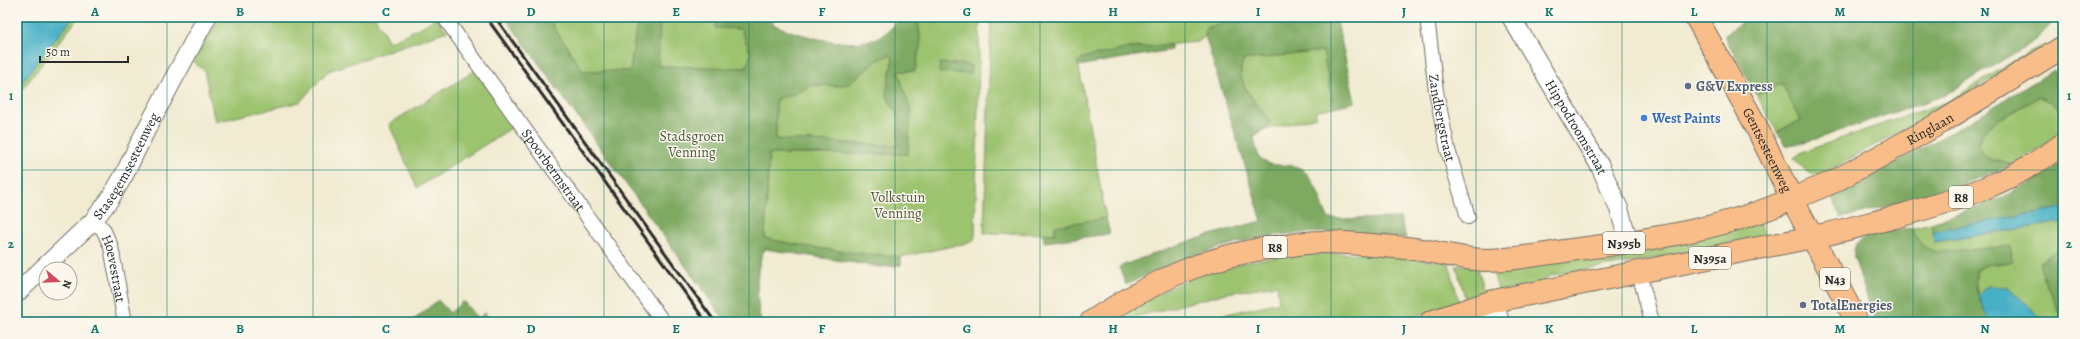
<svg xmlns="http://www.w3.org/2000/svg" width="2080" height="339" font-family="Alegreya,serif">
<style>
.green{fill:#9cc36e;stroke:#64774c}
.forest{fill:#7da961;stroke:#546a46;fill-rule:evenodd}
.water{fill:#47b0c6;stroke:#396e78}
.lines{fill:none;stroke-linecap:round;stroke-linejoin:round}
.minor-casing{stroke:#706e65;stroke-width:16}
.tertiary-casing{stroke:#706e65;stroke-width:20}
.primary-casing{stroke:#706e65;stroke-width:24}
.trunk-casing{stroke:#706e65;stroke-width:24}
.motorway-casing{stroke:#706e65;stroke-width:24}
.minor{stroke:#fff;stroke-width:14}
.tertiary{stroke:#fff;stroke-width:18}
.primary{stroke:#f8bd89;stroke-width:22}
.trunk{stroke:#f8bd89;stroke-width:22}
.motorway{stroke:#f8bd89;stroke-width:22}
.rail{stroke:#2b2b2b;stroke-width:3}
.grid{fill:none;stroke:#0f766e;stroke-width:1;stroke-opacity:0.55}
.service-dot{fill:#5c6f8a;stroke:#fbf7ec;stroke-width:1.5}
.shop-dot{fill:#3f7fe0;stroke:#fbf7ec;stroke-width:1.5}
.labels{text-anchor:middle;stroke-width:3;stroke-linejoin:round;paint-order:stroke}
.shield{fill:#fbf7ec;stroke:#696865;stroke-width:1}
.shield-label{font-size:13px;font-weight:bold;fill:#2b2b2b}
.service-label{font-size:14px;font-weight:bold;fill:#4e5e75;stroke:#fbf7ec;text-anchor:start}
.street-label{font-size:14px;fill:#2b2b2b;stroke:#fbf7ec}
.shop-label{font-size:14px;font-weight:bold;fill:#366cbe;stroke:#fbf7ec;text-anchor:start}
.park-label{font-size:14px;fill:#4d593f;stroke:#fbf7ec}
.neatline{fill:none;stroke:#0f766e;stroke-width:1.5}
.grid-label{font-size:13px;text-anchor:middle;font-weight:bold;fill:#0f766e}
</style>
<rect width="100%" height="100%" fill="#fbf7ec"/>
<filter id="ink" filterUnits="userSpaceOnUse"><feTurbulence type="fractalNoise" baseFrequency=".025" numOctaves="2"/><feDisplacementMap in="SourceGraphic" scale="8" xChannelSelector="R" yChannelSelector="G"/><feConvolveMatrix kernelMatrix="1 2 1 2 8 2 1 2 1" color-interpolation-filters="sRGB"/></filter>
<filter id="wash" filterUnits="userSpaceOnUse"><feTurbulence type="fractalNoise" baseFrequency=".012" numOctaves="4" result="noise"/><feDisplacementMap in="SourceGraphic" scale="16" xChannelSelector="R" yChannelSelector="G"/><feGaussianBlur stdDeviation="0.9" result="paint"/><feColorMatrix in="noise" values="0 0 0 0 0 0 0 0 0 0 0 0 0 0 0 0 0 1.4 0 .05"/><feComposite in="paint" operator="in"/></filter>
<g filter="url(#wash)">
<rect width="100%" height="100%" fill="#f1ebd2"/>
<path class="green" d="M73,17H79L17,96V88Z
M220,17H375L389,42L427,24L436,17L447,31L328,71L300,102L215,122L204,70L193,62Z
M547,17H638L630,71H583Z
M662,17H718L715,27L741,29L751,54L746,68L657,66L660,20Z
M917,17H980L975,237L972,242L901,257L845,252L795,245L765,238L769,154H908L898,71H915L921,41Z
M991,17H1267L1207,27L1205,36L1198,42L1130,48L1083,58L1078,62L1106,218L1055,226V234L984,233Z
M2045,46L1950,104L1822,174C1810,178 1801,166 1794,158L1802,152L1949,101L2028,52Z
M1323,51L1334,107L1315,111L1317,117L1264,130L1270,121C1257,102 1234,85 1243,60Z
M889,55L893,57L886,94L899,119L898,146L776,139V99L794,94L812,85L839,86L850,83L876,61Z
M476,70L513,127L417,188L389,124Z
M1782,83L1800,120L1777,132L1757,96Z
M2039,97L2051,102L2063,111V133L2044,146L2011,165C1995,158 1985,164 1978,144L1983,132L1994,122Z
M1759,222L1764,235L1694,252L1552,275L1536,285L1499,292L1491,266Z
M2063,222V249L2055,251L2043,278L2063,318V322H2043L2036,313L1987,286L1978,296L1975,283L1977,270L1986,265L2012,262L1928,251L1919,245L1912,228L1931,223L1935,242Z
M1327,253L1370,254L1449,263L1459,302L1397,322H1282L1280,313L1233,322H1193L1279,302L1277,285L1227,293L1131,318L1118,315C1150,298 1183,279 1218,269C1253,258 1290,256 1327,253Z
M1457,265L1476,266L1485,296L1466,301L1457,269Z"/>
<path class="forest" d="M505,17H547L583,71H630L638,17H662L660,20L658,66L746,68L751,54L741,29L715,28L718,17H771L773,24C799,36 845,48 872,40C883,37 895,26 900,17H917L921,41L915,71H898L911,112L908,154H769L765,238C810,249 856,253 901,257V265L881,267L765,249C754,265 757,304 761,322H726ZM889,55L893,58L886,94L899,119L898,146L776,139V99L794,94L812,85L839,86L850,83L876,61Z
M1267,17H1336L1355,102L1334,107L1323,51L1243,60C1234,85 1257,102 1270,121L1264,130L1254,137C1255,143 1257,154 1260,158C1272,171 1290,160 1303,170C1318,182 1320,203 1329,219L1400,218L1406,238C1365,235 1319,229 1279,235C1225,242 1174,261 1126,285L1119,267C1166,248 1213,233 1262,221L1205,36L1207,27Z
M1749,17H2058L2036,40L1945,95L1816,139L1786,146L1777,132L1800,120L1782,83L1757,96L1724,35Z
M1171,45V50L1078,66L1077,62L1083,58L1130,48Z
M940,63L971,65L970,74L939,72Z
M2054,70L2063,83V111L2051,102L2039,97L1994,122L1983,132L1978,144C1985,164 1995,158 2011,165L1944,192L1841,218L1832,197L1957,129Z
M2063,162V208L1933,231L1931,223L2001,198L2035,180Z
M1106,218L1110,234L1044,242L1043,233L1055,234V226Z
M1912,228C1918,242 1922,249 1938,252L2011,246L2012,262L1986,265L1977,270C1973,292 1981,303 1990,322H1875L1854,257C1854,254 1854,250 1855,247C1862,231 1897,230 1912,228Z
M2063,249V318L2043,278L2039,263L2056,251Z
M438,300L450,313L463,301L478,319L485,312L489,322H411Z"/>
<path class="water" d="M17,17H73L17,88Z
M2063,208V222L1934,242L1933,231Z
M1987,286L2008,287L2036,313L2043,322H1990L1978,296Z"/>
</g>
<g filter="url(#ink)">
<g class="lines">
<defs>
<g id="minor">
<path id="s1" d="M444,17L663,322"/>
<path id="s2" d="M1427,17L1436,91L1448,150L1468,217"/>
<path id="s3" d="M93,221L103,229L111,247L125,322"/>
<path d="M1639,273L1652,322"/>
<path d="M1479,322L1494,302"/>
</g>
<g id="tertiary">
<path id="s4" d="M1511,17L1600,166L1619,209L1629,243"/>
<path id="s5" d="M17,293L93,221L110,199L124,175L146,130L207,17"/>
<path d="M1494,301L1500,322"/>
</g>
<g id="primary">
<path id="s6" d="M1696,17L1754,122L1792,199L1857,322"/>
</g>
<g id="trunk">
<path id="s7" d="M1792,199L1833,182L1942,122L2063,47"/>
<path d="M1813,237C1842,231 1870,223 1899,216C1960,199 2011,183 2063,144"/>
</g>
<path id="motorway" d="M1091,322C1155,280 1208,254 1285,246C1297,244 1310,242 1322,242C1349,242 1378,246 1406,248C1432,250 1458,259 1485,260C1514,260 1543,254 1572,250C1646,240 1723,230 1792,199
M1431,322L1494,301L1813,237"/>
</defs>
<use href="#minor" class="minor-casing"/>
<use href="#tertiary" class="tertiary-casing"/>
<use href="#primary" class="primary-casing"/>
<use href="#trunk" class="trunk-casing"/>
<use href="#motorway" class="motorway-casing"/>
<use href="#minor" class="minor"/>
<use href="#tertiary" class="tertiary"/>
<use href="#primary" class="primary"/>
<use href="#trunk" class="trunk"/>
<use href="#motorway" class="motorway"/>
<path class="rail" d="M486,17L706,322
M495,17L715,322"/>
</g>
</g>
<path class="grid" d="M167,17V322M313,17V322M458,17V322M604,17V322M749,17V322M895,17V322M1040,17V322M1185,17V322M1331,17V322M1476,17V322M1622,17V322M1767,17V322M1913,17V322M17,170H2063"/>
<g class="service-dot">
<circle cx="1688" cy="86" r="4"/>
<circle cx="1803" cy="305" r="4"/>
</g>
<circle class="shop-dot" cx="1644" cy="118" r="4"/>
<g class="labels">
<g class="shield">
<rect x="1949" y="186" width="24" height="22" rx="3"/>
<rect x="1603" y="232" width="42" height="22" rx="3"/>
<rect x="1263" y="236" width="24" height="22" rx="3"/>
<rect x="1689" y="247" width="42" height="22" rx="3"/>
<rect x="1820" y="268" width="30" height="22" rx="3"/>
</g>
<g class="shield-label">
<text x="1961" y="202">R8</text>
<text x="1624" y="248">N395b</text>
<text x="1275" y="252">R8</text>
<text x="1710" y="263">N395a</text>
<text x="1835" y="284">N43</text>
</g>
<g class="service-label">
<text x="1696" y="91">G&amp;V Express</text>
<text x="1811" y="310">TotalEnergies</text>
</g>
<g class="street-label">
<text dy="5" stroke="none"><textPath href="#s2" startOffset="102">Zandbergstraat</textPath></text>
<text dy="5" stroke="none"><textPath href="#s4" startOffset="128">Hippodroomstraat</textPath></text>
<text dy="5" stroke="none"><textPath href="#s7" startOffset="155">Ringlaan</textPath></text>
<text dy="5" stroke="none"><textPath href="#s6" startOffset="151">Gentsesteenweg</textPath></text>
<text dy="5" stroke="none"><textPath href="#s5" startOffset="169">Stasegemsesteenweg</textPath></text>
<text dy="5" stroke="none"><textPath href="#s1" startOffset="188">Spoorbermstraat</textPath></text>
<text dy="5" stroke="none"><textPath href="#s3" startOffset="54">Hoevestraat</textPath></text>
</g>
<g class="shop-label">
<text x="1652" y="123">West Paints</text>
</g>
<g class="park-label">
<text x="692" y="141">Stadsgroen<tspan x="692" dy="16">Venning</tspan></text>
<text x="898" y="202">Volkstuin<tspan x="898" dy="16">Venning</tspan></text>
</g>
</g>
<rect width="2080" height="339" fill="none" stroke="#fbf7ec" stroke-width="44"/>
<g transform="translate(58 281) rotate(109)"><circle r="19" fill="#fbf7ec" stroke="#a8a59f"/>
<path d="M0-3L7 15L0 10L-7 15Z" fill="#d1495b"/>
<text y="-6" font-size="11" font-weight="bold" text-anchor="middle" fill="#2b2b2b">N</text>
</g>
<path d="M40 56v6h88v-6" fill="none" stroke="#2b2b2b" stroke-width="2"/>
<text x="46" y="56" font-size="12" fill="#2b2b2b" stroke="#fbf7ec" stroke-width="3" paint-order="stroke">50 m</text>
<rect x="22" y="22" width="2036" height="295" class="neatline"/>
<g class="grid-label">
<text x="95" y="16">A</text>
<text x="240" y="16">B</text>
<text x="386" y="16">C</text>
<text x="531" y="16">D</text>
<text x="676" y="16">E</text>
<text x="822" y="16">F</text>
<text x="967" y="16">G</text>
<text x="1113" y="16">H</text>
<text x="1258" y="16">I</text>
<text x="1404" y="16">J</text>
<text x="1549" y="16">K</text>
<text x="1694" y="16">L</text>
<text x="1840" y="16">M</text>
<text x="1985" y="16">N</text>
<text x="11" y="100">1</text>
<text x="2069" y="100">1</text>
<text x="11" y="248">2</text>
<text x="2069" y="248">2</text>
<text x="95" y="333">A</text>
<text x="240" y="333">B</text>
<text x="386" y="333">C</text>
<text x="531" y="333">D</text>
<text x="676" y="333">E</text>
<text x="822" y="333">F</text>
<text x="967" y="333">G</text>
<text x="1113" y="333">H</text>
<text x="1258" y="333">I</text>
<text x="1404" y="333">J</text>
<text x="1549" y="333">K</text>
<text x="1694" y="333">L</text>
<text x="1840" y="333">M</text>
<text x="1985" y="333">N</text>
</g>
</svg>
